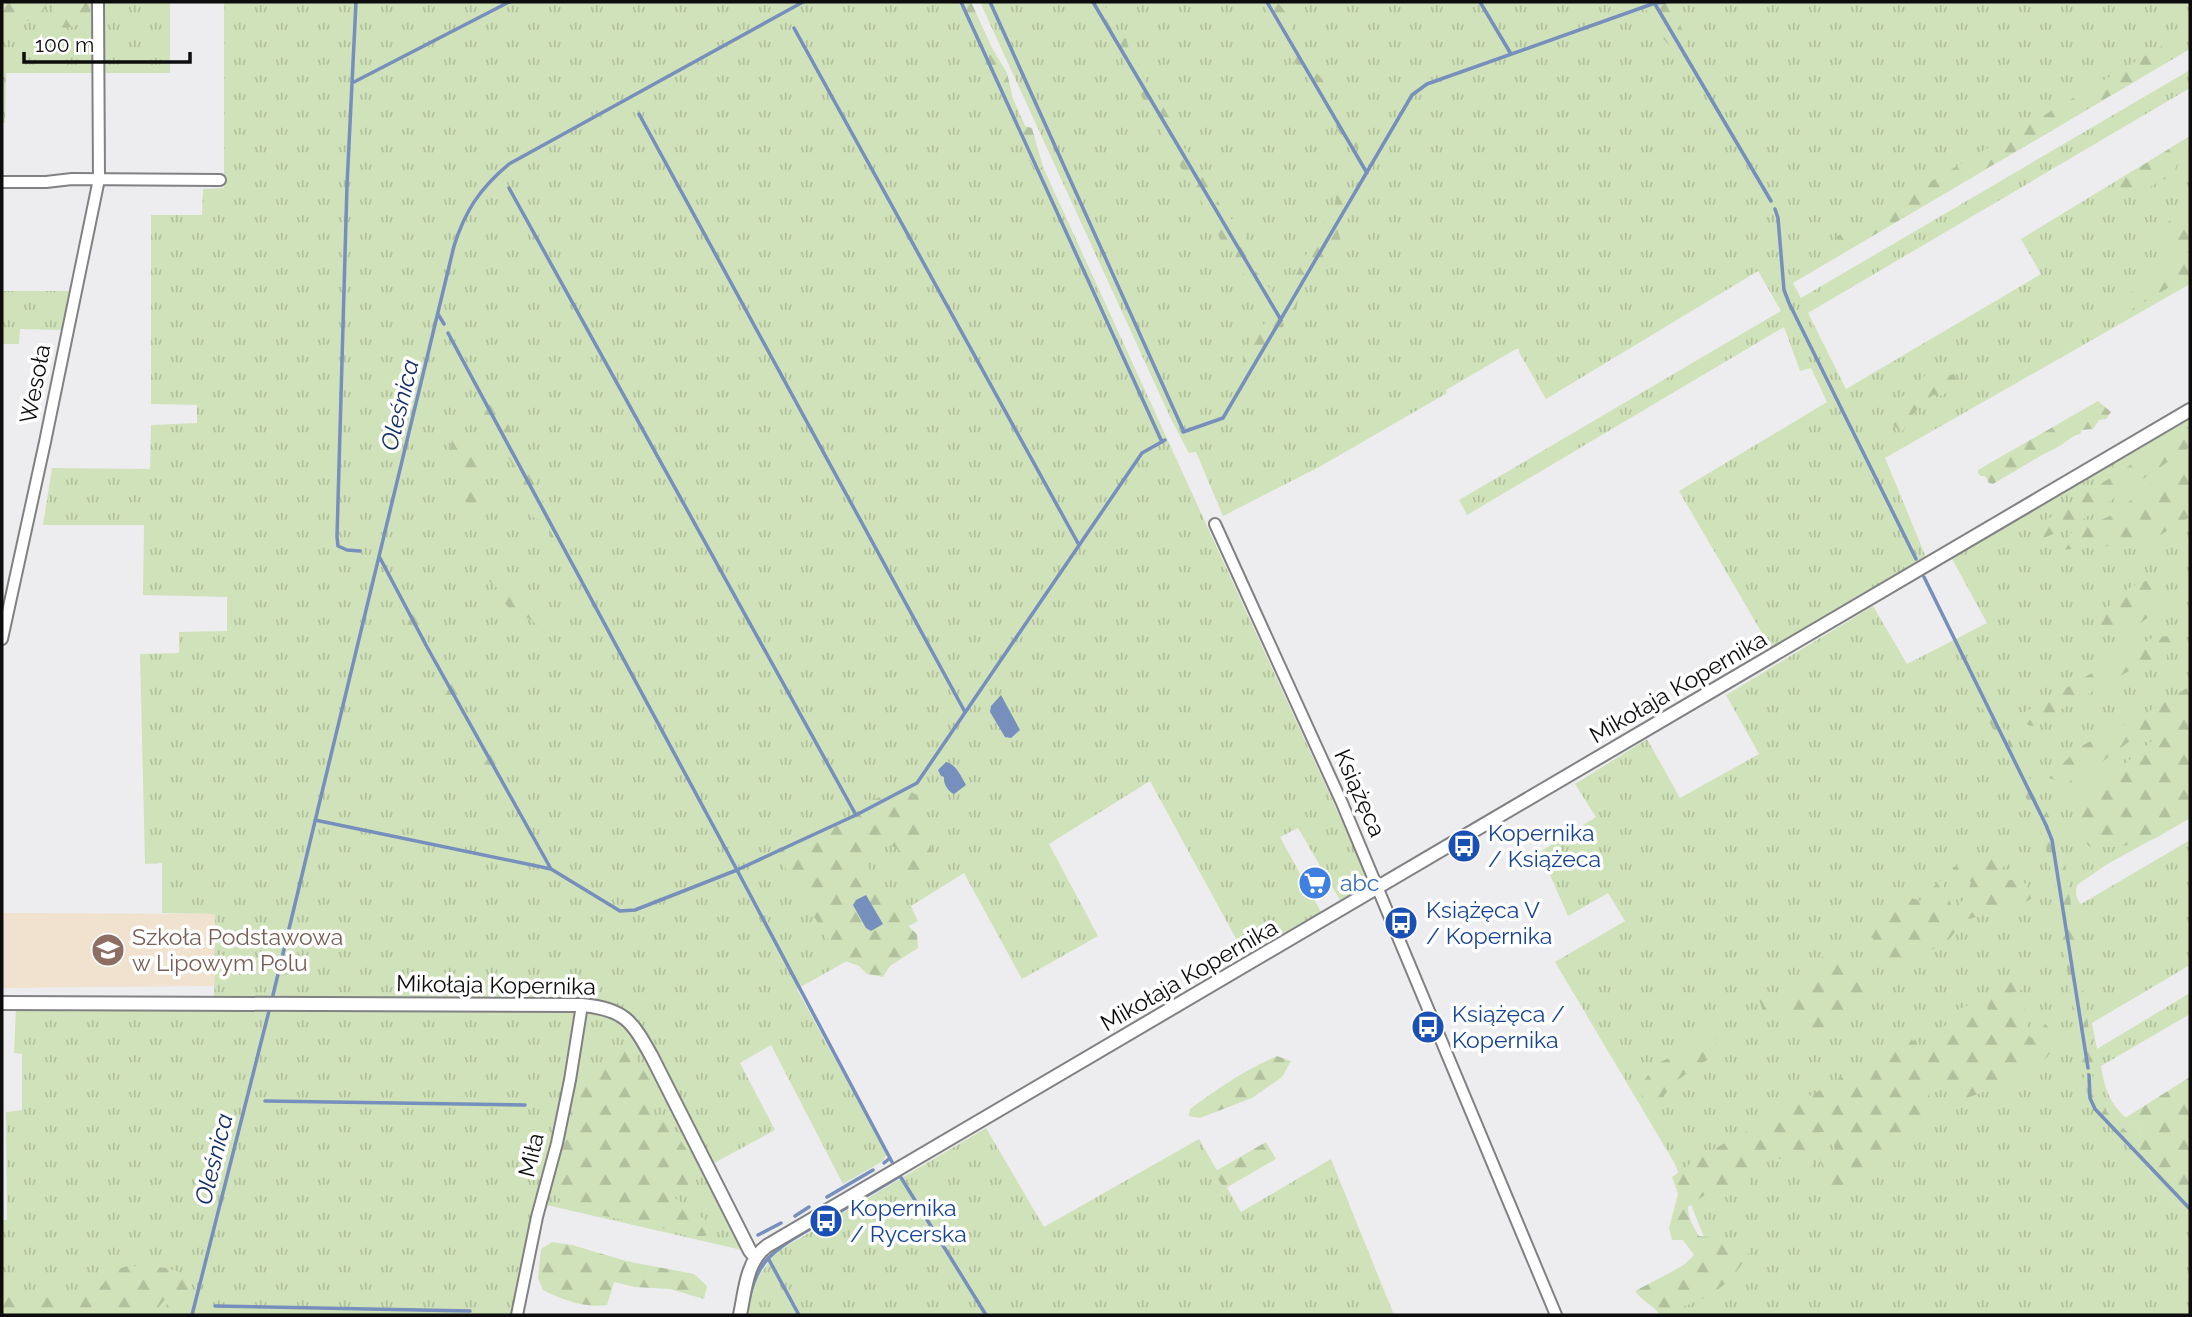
<svg xmlns="http://www.w3.org/2000/svg" width="2192" height="1317" font-family="Raleway,sans-serif">
<style>
.education{fill:#f1e1cf}
.grass{fill:url(#grass-tufts)}
.forest{fill:url(#forest-firs)}
.water{fill:#768fbc}
.lines{fill:none;stroke-linecap:round;stroke-linejoin:round}
.stream{stroke:#768fbc;stroke-width:3.5}
.minor-casing{stroke:#818184;stroke-width:14}
.tertiary-casing{stroke:#818184;stroke-width:16}
.minor{stroke:#fff;stroke-width:10}
.tertiary{stroke:#fff;stroke-width:12}
.labels{text-anchor:middle;stroke-width:7;stroke-linejoin:round;paint-order:stroke}
.street-label{font-size:23px;fill:#0d0d0e;stroke:#fff}
.transit-label{font-size:23px;fill:#164399;stroke:#fff;text-anchor:start}
.shop-label{font-size:23px;fill:#366cbe;stroke:#fff;text-anchor:start}
.education-label{font-size:23px;fill:#785e54;stroke:#fff;text-anchor:start}
.water-label{font-size:24px;font-style:italic;fill:#142f67;stroke:#fff}
</style>
<defs>
<pattern id="grass-tufts" width="24" height="20" patternUnits="userSpaceOnUse" patternTransform="scale(1.75)"><rect width="24" height="20" fill="#d0e2b9"/><path d="M3 7l-1-3M5 7V3M7 7l1-3M15 17l-1-3M17 17v-4M19 17l1-3" fill="none" stroke="#b1c19e"/></pattern>
<pattern id="forest-firs" width="22" height="20" patternUnits="userSpaceOnUse" patternTransform="scale(1.75)"><rect width="22" height="20" fill="#d0e2b9"/><path d="M5 1l3.5 6h-7zM16 11l3.5 6h-7z" fill="#b1c19e"/></pattern>
</defs>
<rect width="100%" height="100%" fill="#ededf0"/>
<path class="education" d="M2,913L215,914L214,986L2,988Z"/>
<path class="grass" d="M2,2H170V73H6L5,123H2Z
M224,2H971L1043,167L1366,874L1365,886L1340,900L1298,828L1280,837L1321,912L1245,955L1150,781L1049,844L1098,936L1022,979L964,873L911,906L918,921L797,989L887,1154L883,1161L843,1184L771,1045L740,1063L775,1130L703,1169L742,1250L542,1204L516,1315H2V1220H7L6,1112L22,1110V1054L14,1053L16,1008H214L215,914L162,913V863L145,864L140,654L179,653V632L227,631V597L143,595L144,525H43L52,468L150,469L151,425L197,423V405L151,404V215H202L203,189L224,188Z
M980,2H2190V49L1793,283L1801,298L2190,70V88L1808,313L1846,389L2041,274L2021,239L2190,136V284L1885,458L1926,557L1773,652L1679,491L1827,402L1811,368L1800,371L1784,327L1467,515L1459,500L1781,311L1758,271L1546,399L1519,352V349H1516L1446,390L1447,393L1321,466L1223,516L1196,452L1189,453L1171,419Z
M2,291H69L62,330L20,329L19,344H2Z
M2190,419V818L2106,865L2077,885C2075,893 2076,899 2081,904L2190,840V965L2092,1023L2097,1049L2190,993V1014L2101,1066C2106,1098 2114,1109 2139,1129L2145,1164L2157,1184L2188,1213L2190,1230V1269L2188,1278L2190,1280V1315H1658L1656,1281L1709,1250L1675,1164L1555,962L1625,921L1608,893L1568,916L1540,852L1596,817L1575,784L1647,739L1680,798L1759,754L1726,695L1873,606L1907,664L1987,623L1951,557Z
M986,1128L1044,1227L1199,1139L1241,1212L1331,1159L1394,1315H745L752,1286L775,1253Z"/>
<path class="forest" d="M2,2H47L41,18L9,25L2,23Z
M55,2H92L89,18C78,26 62,33 51,22Z
M957,2H971L992,48L1007,73L1012,94L1006,100L997,90L988,72L977,37Z
M1098,2L1106,8L1118,38H1126L1130,53L1139,65L1151,95L1160,101L1174,126L1177,140L1193,158L1200,174L1205,178L1220,205L1245,236L1254,269L1275,295L1287,293L1322,223L1335,209L1336,196L1347,187L1354,211L1338,231L1341,242L1330,246L1310,281L1299,295L1296,310L1284,325L1276,347C1265,353 1258,365 1256,377L1250,381L1234,378L1243,362V351L1271,315L1262,296L1241,271L1233,250L1222,243L1204,206L1175,158L1130,75L1102,17L1092,10Z
M1262,2H1277L1291,18L1293,30L1309,66L1329,85L1330,97L1336,112L1345,122L1353,139L1358,144V148L1350,150L1336,127L1332,113L1322,103L1304,72L1290,58L1284,38Z
M1643,2H1683L1672,9C1679,23 1690,39 1684,54C1666,51 1649,17 1643,2Z
M2162,46L2169,61L1845,252L1836,237Z
M1017,124L1032,128L1043,167L1034,169C1025,154 1019,142 1017,124Z
M2190,136V150L2179,157L2174,174L2142,191L2123,192L2114,183Z
M2190,210V251L2180,247H2153L2158,230L2181,212Z
M2190,251V275L2127,312L2109,317L2131,292Z
M1935,368L1942,377L1954,374L1957,380L1946,383L1947,393L1940,396L1933,395C1922,404 1908,417 1903,431C1893,429 1892,422 1888,413L1896,401L1906,394V390C1917,384 1924,375 1935,368Z
M2098,401L2111,412L2106,419L2099,420L2093,429L2082,430L2080,434C2070,436 2065,444 2056,448C2035,458 2014,472 1993,484L1989,483L1985,476H1980L1978,473V470L1983,467Z
M491,403L500,407L501,420L509,425L519,456L524,458C527,465 534,473 535,479C536,487 536,489 540,496C547,511 556,503 556,525L564,532L566,542L561,548L550,540L549,525L533,517C532,510 532,501 529,495C516,464 492,438 479,408Z
M2190,427V447L2079,522L2029,545L2034,529L2069,504Z
M453,429C468,439 462,450 477,459L483,483L498,499L473,517L452,472L450,456Z
M2190,454V517L2137,549L2104,546L2061,550L2069,534L2112,515Z
M491,575L508,578L521,597L538,608L543,629L528,618L523,619L504,603L502,592L489,581Z
M2154,578L2161,602C2145,624 2134,629 2108,634L2098,624C2114,595 2122,589 2154,578Z
M400,598L414,601L423,620L425,632L418,638C407,627 396,614 400,598Z
M2174,632L2181,635L2179,643L2166,650L2167,658L2156,657L2129,671L2055,713L2056,718L2053,721L2043,720C2035,728 2027,728 2021,718L2023,713L2154,637L2170,636Z
M436,663H443L463,690L462,706L454,707L447,700Z
M1977,677L2044,806L2055,830L2065,863L2091,1045L2093,1063L2090,1067L2085,1068L2079,1059L2058,901L2044,840L2017,776L1974,692L1971,684Z
M2190,686V818L2154,839L2119,847H2090L2079,836L2075,792L2121,767L2153,740L2142,732L2098,765L2065,784L2049,778L2079,747L2135,720Z
M483,729L487,744L501,761L493,773L480,766C479,752 471,744 472,730Z
M903,787L918,796C924,825 938,842 928,871H907L897,849L882,840L865,845L864,859L900,919L917,934L918,948L890,966L883,977L867,974L859,966L837,958L825,934L791,880L777,849L853,815L868,802Z
M2000,853L2007,863L1991,880C2011,884 2027,870 2031,899L2014,908L1964,920L1948,941L1924,954L1900,974C1884,966 1883,952 1874,938L1862,937L1861,930L1890,916L1896,898L1906,896L1921,901L1926,893L1942,880L1947,896L1954,910L1964,899L1971,883L1967,876L1958,875L1952,868L1970,858L1983,860Z
M1843,944H1853L1852,952H1845L1842,957L1851,972L1868,983L1872,997L1825,1027L1812,1030C1805,1022 1795,1008 1782,1010C1777,1010 1770,1016 1765,1018L1759,999L1766,991L1774,993H1791L1806,976L1813,963L1821,957L1831,956Z
M2019,976L2022,982L2021,990L2006,995L2011,1001H2022C2027,1014 2027,1025 2030,1038L2036,1034L2033,1016L2038,1010L2040,1020C2046,1023 2051,1030 2052,1037C2053,1042 2052,1049 2050,1053C2042,1070 1977,1095 1958,1101L1952,1088L1943,1083L1930,1086C1928,1110 1933,1120 1914,1139L1893,1133L1886,1136L1893,1148L1863,1171L1832,1198C1828,1179 1819,1164 1817,1145L1827,1160L1836,1161L1834,1144L1823,1132L1815,1133C1807,1144 1810,1154 1814,1166L1799,1171L1788,1157C1769,1161 1748,1163 1749,1186L1736,1183L1728,1191L1706,1194L1688,1207C1688,1218 1693,1226 1699,1236C1717,1238 1727,1241 1745,1238L1753,1244C1731,1291 1707,1298 1661,1315C1653,1306 1641,1300 1635,1291L1683,1266L1694,1255L1683,1240H1672L1669,1228L1678,1194L1672,1177L1701,1156L1790,1108L1904,1040L1911,1039L1919,1046L1929,1043C1929,1032 1938,1031 1946,1025L1950,1010H1957L1971,1004L1978,1011L1987,1015L1989,994L2011,977Z
M1708,1035L1717,1041L1714,1055C1695,1070 1674,1077 1662,1100H1645L1638,1089L1651,1071L1662,1061L1684,1052Z
M622,1049L632,1052L654,1087L645,1100L655,1115L671,1126L686,1149L696,1169V1186L669,1190L676,1199L715,1227L705,1236H687L655,1226L569,1209L556,1195L554,1181L575,1086L581,1069L614,1061Z
M1277,1056L1291,1061L1282,1077L1252,1098L1200,1118L1189,1116L1190,1109C1217,1089 1246,1069 1277,1056Z
M2085,1075H2092L2107,1112L2141,1146L2139,1129L2125,1118L2190,1077V1230L2188,1213L2157,1184L2145,1163L2091,1106L2083,1079Z
M1266,1142L1276,1159L1224,1189L1214,1172Z
M552,1242L572,1245L626,1261L694,1274L707,1286L704,1299L670,1289L635,1287L614,1282L607,1305C584,1308 563,1300 543,1290L538,1278L541,1249Z
M127,1266C150,1267 172,1264 190,1279L191,1294L185,1314L170,1315L166,1308L168,1296L152,1315H2V1294L6,1292L94,1293L104,1283L110,1272Z"/>
<path class="water" d="M1001,695L1020,730L1011,738L1005,737L990,712L991,706Z
M946,762C956,764 961,776 966,785L954,794C948,792 943,783 944,777L941,776L938,770Z
M866,895L883,924L871,931L866,928L853,905L856,900Z"/>
<g class="lines">
<path class="stream" d="M356,2L347,185L337,537L338,546L347,550L360,551
M961,2L1162,442
M990,2L1184,432
M1093,2L1281,320
M1267,2L1367,173
M1480,2L1511,54
M1655,4L1771,201
M794,28L1079,545
M352,83L509,2
M639,114L965,712
M509,188L856,815
M1775,209L1778,218L1784,290L1789,303L1916,559
M438,314L444,324
M448,333L737,870L892,1162
M1183,432L1223,418L1412,95L1427,84L1655,3L1665,2
M380,558L427,647L551,869
M1924,577L2046,825L2052,840L2088,1068
M315,820L551,869L620,911L635,910L737,870L856,815L917,783L1142,453L1165,440
M273,995L454,246C465,211 480,188 509,164L803,2
M2089,1075L2090,1098L2095,1109L2190,1209
M265,1101L525,1105
M884,1163L890,1158
M827,1197L873,1170
M836,1214L900,1176L986,1315
M795,1216L809,1207
M758,1235L781,1223
M768,1258L799,1315
M749,1300C758,1256 779,1248 813,1227
M215,1306L470,1311
M192,1315L269,1011"/>
<defs>
<path id="minor" d="M2,182H46L72,179L220,180
M1215,524L1342,803L1556,1315
M2,639L45,442L99,179L98,2
M517,1315L537,1217L557,1143L570,1080L582,1005"/>
<path id="tertiary" d="M2,1003L582,1005C625,1009 632,1021 652,1057L750,1251L755,1257
M740,1315C745,1292 746,1261 767,1246L2190,410"/>
</defs>
<use href="#minor" class="minor-casing"/>
<use href="#tertiary" class="tertiary-casing"/>
<use href="#minor" class="minor"/>
<use href="#tertiary" class="tertiary"/>
</g>
<defs>
<symbol id="bus-disc" viewBox="-11 -11 22 22"><circle r="9.5" fill="#1a4fb4" stroke="#fff"/><path d="M-5-6H5V4H4V6H2V4H-2V6H-4V4H-5ZM-3.5-4V0h7V-4ZM-3.5 1.2v1.5H-2V1.2ZM2 1.2v1.5H3.5V1.2Z" fill="#fff"/></symbol>
<symbol id="supermarket-disc" viewBox="-11 -11 22 22"><circle r="9.5" fill="#3f7fe0" stroke="#fff"/><path d="M-6-5.5h2.5l.6 2H6L4.5 2H-2.5L-4.4-4H-6ZM-1.5 3.2a1.3 1.3 0 1 0 .1 0ZM3 3.2a1.3 1.3 0 1 0 .1 0Z" fill="#fff"/></symbol>
<symbol id="school-disc" viewBox="-11 -11 22 22"><circle r="9.5" fill="#8d6e63" stroke="#fff"/><path d="M0-5L7-2L0 1L-7-2ZM-4 1L0 2.5L4 1V4Q0 6-4 4Z" fill="#fff"/></symbol>
</defs>
<g fill-rule="evenodd">
<use href="#bus-disc" x="1445" y="827" width="38" height="38"/>
<use href="#supermarket-disc" x="1296" y="864" width="38" height="38"/>
<use href="#bus-disc" x="1382" y="904" width="38" height="38"/>
<use href="#school-disc" x="89" y="931" width="38" height="38"/>
<use href="#bus-disc" x="1409" y="1008" width="38" height="38"/>
<use href="#bus-disc" x="807" y="1202" width="38" height="38"/>
</g>
<g class="labels">
<g class="street-label">
<text transform="translate(35 384) rotate(-79)" y="8">Wesoła</text>
<text transform="translate(1678 687) rotate(-30)" y="8">Mikołaja Kopernika</text>
<text transform="translate(1360 793) rotate(66)" y="8">Książęca</text>
<text transform="translate(1189 975) rotate(-30)" y="8">Mikołaja Kopernika</text>
<text transform="translate(496 985) rotate(1)" y="8">Mikołaja Kopernika</text>
<text transform="translate(531 1155) rotate(-76)" y="8">Miła</text>
</g>
<g class="transit-label">
<text x="1488" y="841">Kopernika<tspan x="1488" dy="26">/ Książeca</tspan></text>
<text x="1426" y="918">Książęca V<tspan x="1426" dy="26">/ Kopernika</tspan></text>
<text x="1452" y="1022">Książęca /<tspan x="1452" dy="26">Kopernika</tspan></text>
<text x="850" y="1216">Kopernika<tspan x="850" dy="26">/ Rycerska</tspan></text>
</g>
<g class="shop-label">
<text x="1340" y="891">abc</text>
</g>
<g class="education-label">
<text x="132" y="945">Szkoła Podstawowa<tspan x="132" dy="26">w Lipowym Polu</tspan></text>
</g>
<g class="water-label">
<text transform="translate(400 405) rotate(-76)" y="8">Oleśnica</text>
<text transform="translate(214 1159) rotate(-76)" y="8">Oleśnica</text>
</g>
</g>
<rect width="2192" height="1317" fill="none" stroke="#0d0d0e" stroke-width="7"/>
<path d="M24 52v10h166v-10" fill="none" stroke="#0d0d0e" stroke-width="3.5"/>
<text x="35" y="52" font-size="21" fill="#0d0d0e" stroke="#ffffff" stroke-width="5" paint-order="stroke">100 m</text>
</svg>
